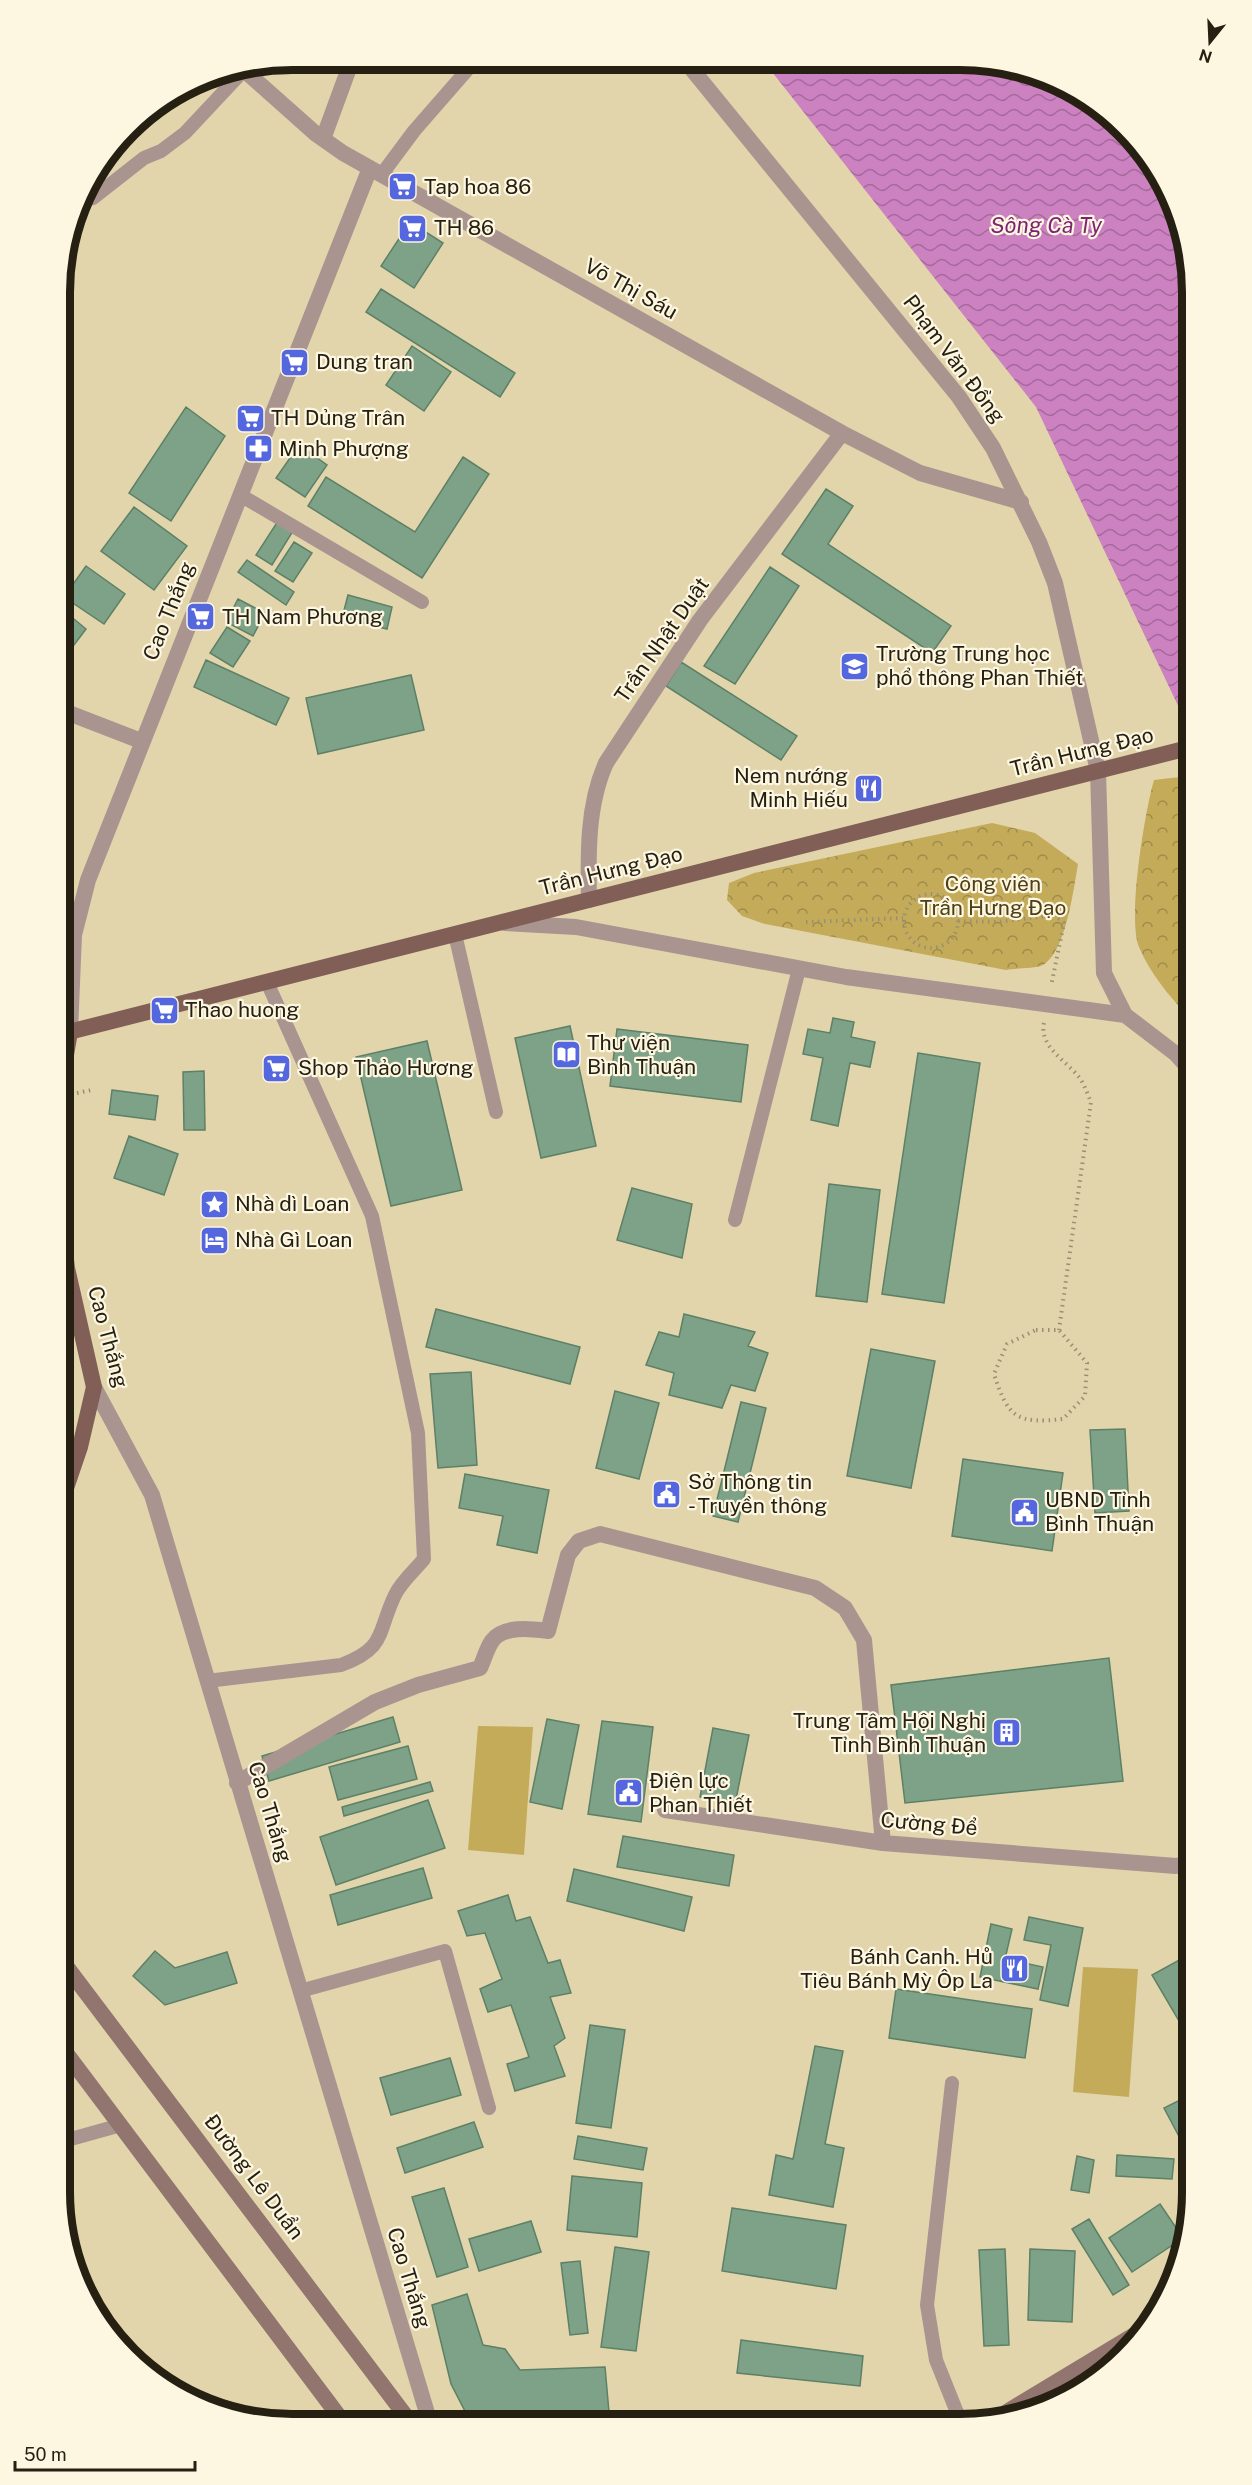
<svg xmlns="http://www.w3.org/2000/svg" width="1252" height="2485" font-family="'Public Sans',sans-serif">
<style>
.park{fill:url(#park-crowns)}
.pitch{fill:#c4ab5a}
.water{fill:url(#water-waves)}
.building{fill:#7ea287;stroke:#5d8066;stroke-width:1.5}
.lines{fill:none;stroke-linecap:round;stroke-linejoin:round}
.path{stroke:#9a9071;stroke-width:4;stroke-dasharray:1.5 4.5;stroke-linecap:butt}
.service{stroke:#a99490;stroke-width:14}
.minor{stroke:#a99490;stroke-width:16}
.tertiary{stroke:#a99490;stroke-width:16}
.secondary{stroke:#92756e;stroke-width:16}
.primary{stroke:#815e56;stroke-width:16}
.labels{text-anchor:middle;stroke-width:4.5;stroke-linejoin:round;paint-order:stroke}
.poi-label{font-size:21px;fill:#252011;stroke:#fdf6e1;text-anchor:start}
.street-label{font-size:21px;fill:#252011;stroke:#fdf6e1}
.park-label{font-size:21px;fill:#4d4016;stroke:#fdf6e1}
.water-label{font-size:22px;font-style:italic;fill:#7c2473;stroke:#fdf6e1}
.rim{fill:none;stroke:#252011;stroke-width:8}
</style>
<defs>
<pattern id="park-crowns" width="20" height="18" patternUnits="userSpaceOnUse" patternTransform="scale(1.5)"><rect width="20" height="18" fill="#c4ab5a"/><path d="M2 6a3 3 0 1 1 6 0M12 15a3 3 0 1 1 6 0" fill="none" stroke="#9f8b49"/></pattern>
<pattern id="water-waves" width="16" height="10" patternUnits="userSpaceOnUse" patternTransform="scale(1.5)"><rect width="16" height="10" fill="#cc81c0"/><path d="M0 5q4-4 8 0t8 0" fill="none" stroke="#a5699b"/></pattern>
</defs>
<rect width="100%" height="100%" fill="#e2d5ac"/>
<path class="park" d="M1180,777L1192,791V1021C1172,999 1150,974 1139,947C1127,918 1145,811 1154,780Z
M992,823L1035,833L1078,864C1074,887 1066,952 1043,965C1034,969 1016,968 1006,970L765,924L742,916L727,900L729,883L754,873Z"/>
<path class="pitch" d="M478,1726L533,1727L524,1855L468,1850Z
M1083,1967L1138,1969L1129,2097L1073,2092Z"/>
<path class="water" d="M765,63L1004,64L1062,84L1112,118L1153,164L1180,218L1192,293V735L1036,407Z"/>
<path class="building" d="M410,222L443,243L414,288L381,266Z
M381,289L515,373L500,397L366,312Z
M412,346L451,372L424,411L386,385Z
M186,407L225,436L171,521L129,493Z
M299,445L327,465L305,497L276,478Z
M463,457L489,474L422,578L308,506L326,477L415,532Z
M826,489L853,506L828,544L951,626L932,653L782,554Z
M134,507L187,546L154,590L101,551Z
M278,521L293,531L272,565L256,555Z
M294,542L312,553L293,582L275,571Z
M247,560L294,592L286,605L238,572Z
M86,566L125,594L104,624L64,597Z
M770,567L799,586L735,684L704,666Z
M348,595L392,607L387,629L342,618Z
M238,599L265,613L253,636L226,622Z
M62,609L86,629L71,649L62,642Z
M227,627L250,641L233,667L210,653Z
M206,660L289,698L276,725L194,687Z
M681,662L797,736L781,760L666,686Z
M411,675L424,730L318,754L306,698Z
M833,1018L854,1022L851,1037L875,1042L870,1067L850,1063L838,1126L811,1120L823,1058L803,1054L808,1029L830,1033Z
M570,1026L596,1146L541,1158L515,1038Z
M617,1029L748,1045L741,1102L610,1086Z
M427,1041L462,1190L391,1206L356,1057Z
M918,1053L980,1063L944,1303L882,1294Z
M204,1071L205,1130H184L183,1072Z
M112,1090L158,1096L155,1120L109,1114Z
M129,1136L178,1154L164,1195L114,1178Z
M829,1184L880,1190L867,1302L816,1296Z
M632,1188L692,1204L682,1258L617,1240Z
M436,1309L580,1347L570,1384L426,1347Z
M684,1314L755,1332L748,1346L768,1353L755,1391L731,1385L722,1408L669,1395L674,1373L646,1365L659,1332L679,1337Z
M871,1349L935,1361L911,1488L847,1476Z
M471,1372L477,1465L438,1468L430,1374Z
M615,1391L659,1403L639,1479L596,1468Z
M741,1402L766,1408L738,1522L713,1516Z
M1125,1429L1129,1511L1095,1513L1090,1430Z
M963,1459L1063,1473L1052,1551L952,1536Z
M465,1474L549,1490L537,1553L497,1545L503,1516L459,1508Z
M1109,1658L1123,1781L905,1803L891,1685Z
M393,1717L400,1742L269,1781L262,1756Z
M547,1719L579,1725L562,1809L530,1802Z
M602,1721L653,1727L641,1822L588,1814Z
M713,1728L749,1735L735,1804L700,1797Z
M408,1746L417,1779L338,1800L329,1767Z
M430,1782L433,1791L344,1816L342,1807Z
M428,1800L445,1848L336,1885L320,1837Z
M623,1836L734,1855L729,1886L617,1867Z
M423,1868L432,1898L338,1925L330,1895Z
M574,1869L692,1897L684,1931L567,1901Z
M508,1895L516,1921L530,1917L548,1963L560,1960L571,1993L550,1997L565,2038L554,2046L565,2076L515,2091L507,2064L529,2057L511,2005L488,2012L480,1989L502,1979L485,1933L467,1936L458,1911Z
M1029,1917L1083,1928L1068,2006L1040,2000L1051,1945L1024,1940Z
M991,1924L1012,1929L1005,1959L1043,1967L1038,1989L980,1977Z
M155,1951L175,1968L227,1952L237,1983L165,2005L133,1976Z
M1192,1953V2043L1152,1975Z
M896,1989L1032,2009L1025,2058L889,2038Z
M590,2025L625,2030L611,2128L576,2123Z
M815,2046L843,2051L825,2144L844,2148L833,2207L769,2195L776,2155L793,2159Z
M450,2058L461,2095L391,2115L380,2078Z
M1192,2094L1191,2159L1164,2108Z
M474,2122L483,2147L405,2173L397,2148Z
M578,2136L647,2148L643,2170L574,2159Z
M1117,2155L1174,2159L1172,2179L1116,2176Z
M1077,2156L1094,2160L1089,2193L1071,2190Z
M572,2176L642,2183L637,2237L567,2230Z
M444,2188L468,2267L437,2277L412,2197Z
M1160,2204L1183,2238L1132,2272L1109,2238Z
M732,2208L846,2225L836,2289L722,2271Z
M1089,2219L1129,2285L1113,2295L1072,2229Z
M531,2221L541,2252L479,2271L469,2239Z
M615,2247L649,2252L636,2351L601,2347Z
M1005,2249L1009,2345L984,2346L979,2250Z
M1030,2249L1075,2251L1072,2322L1028,2320Z
M580,2261L588,2333L570,2335L561,2263Z
M467,2294L483,2345L505,2349L520,2370L605,2367L609,2412L497,2421L466,2413L451,2384L432,2305Z
M741,2340L863,2356L860,2386L737,2373Z"/>
<g class="lines">
<path class="path" d="M904 921a27 27 0 1 1 54 0a27 27 0 1 1-54 0Z
M958,921L997,922L1055,915L1064,923L1051,986
M806,922L903,918
M1044,1023C1039,1046 1065,1060 1078,1076C1084,1083 1087,1093 1091,1102L1059,1330
M77,1093L92,1090
M1036,1330H1059L1087,1363L1085,1396L1063,1419C1017,1424 1008,1418 994,1374L1007,1344Z"/>
<path class="service" d="M382,174L414,131L475,61
M84,191L93,198L144,158L161,151L185,133L244,70
M62,436L67,442
M240,495L422,602
M455,934L496,1112
M735,1220L799,969
M207,1681L341,1665C387,1648 377,1632 395,1595C401,1582 415,1570 424,1559L418,1433L372,1216L267,982
M300,1991L445,1951L489,2108
M952,2083L927,2305L936,2360L962,2425
M60,2142L121,2125"/>
<path class="minor" d="M244,70L316,134L343,153L842,433L920,473L1021,502
M323,139L352,60
M61,710L141,741
M589,900C588,855 587,805 606,763L700,620L842,433
M70,1032L74,935L88,880L370,168
M94,1387L152,1495L430,2423
M237,1783L375,1702L418,1685L480,1668C484,1659 487,1648 492,1641C503,1625 532,1629 548,1631L568,1555L579,1541L600,1534L815,1588L845,1608L864,1640L883,1843
M665,1810L883,1843L1176,1866L1192,1863"/>
<path class="tertiary" d="M686,62L959,397L993,448L1039,542L1055,583L1098,771L1104,973L1125,1015L1176,1054L1192,1072
M505,923L576,927L846,977L1125,1015"/>
<path class="secondary" d="M60,1958L411,2423
M60,2045L344,2423
M978,2422L1000,2416L1149,2326"/>
<path class="primary" d="M61,1034L1192,747
M61,1083L70,1032
M61,1503L80,1447L94,1387L67,1268L61,1219"/>
</g>
<defs>
<symbol id="supermarket-square" viewBox="-11 -11 22 22"><rect x="-9" y="-9" width="18" height="18" rx="4" fill="#5567de" stroke="#fdf6e1"/><path d="M-6-5.5h2.5l.6 2H6L4.5 2H-2.5L-4.4-4H-6ZM-1.5 3.2a1.3 1.3 0 1 0 .1 0ZM3 3.2a1.3 1.3 0 1 0 .1 0Z" fill="#fff"/></symbol>
<symbol id="pharmacy-square" viewBox="-11 -11 22 22"><rect x="-9" y="-9" width="18" height="18" rx="4" fill="#5567de" stroke="#fdf6e1"/><path d="M-2-6h4v4h4v4h-4v4h-4v-4h-4v-4h4Z" fill="#fff"/></symbol>
<symbol id="school-square" viewBox="-11 -11 22 22"><rect x="-9" y="-9" width="18" height="18" rx="4" fill="#5567de" stroke="#fdf6e1"/><path d="M0-5L7-2L0 1L-7-2ZM-4 1L0 2.5L4 1V4Q0 6-4 4Z" fill="#fff"/></symbol>
<symbol id="restaurant-square" viewBox="-11 -11 22 22"><rect x="-9" y="-9" width="18" height="18" rx="4" fill="#5567de" stroke="#fdf6e1"/><path d="M-5-6h1v4h1v-4h1v4h1v-4h1v5L-1.5 .5V6h-2V.5L-5-1ZM5-6V6H3V1.5H1.5Q1.5-4 5-6Z" fill="#fff"/></symbol>
<symbol id="library-square" viewBox="-11 -11 22 22"><rect x="-9" y="-9" width="18" height="18" rx="4" fill="#5567de" stroke="#fdf6e1"/><path d="M-6-4Q-3-5.5-.7-3.5V5Q-3 3-6 4ZM6-4Q3-5.5 .7-3.5V5Q3 3 6 4Z" fill="#fff"/></symbol>
<symbol id="sight-square" viewBox="-11 -11 22 22"><rect x="-9" y="-9" width="18" height="18" rx="4" fill="#5567de" stroke="#fdf6e1"/><path d="M0-6L1.8-2.2L6-1.7L2.9 1.2L3.7 5.4L0 3.3L-3.7 5.4L-2.9 1.2L-6-1.7L-1.8-2.2Z" fill="#fff"/></symbol>
<symbol id="hotel-square" viewBox="-11 -11 22 22"><rect x="-9" y="-9" width="18" height="18" rx="4" fill="#5567de" stroke="#fdf6e1"/><path d="M-6-4.5h1.5V1H6V5H4.5V3h-9V5H-6ZM-4 0a1.8 1.8 0 1 1 3.6 0ZM.5 0V-2.5h3Q6-2.5 6 0Z" fill="#fff"/></symbol>
<symbol id="civic-square" viewBox="-11 -11 22 22"><rect x="-9" y="-9" width="18" height="18" rx="4" fill="#5567de" stroke="#fdf6e1"/><path d="M-.6-6.5H3V-4.5H.6V-3L4-1V1h2V6H-6V1h2V-1L-.6-3ZM-1.2 2.5V6h2.4V2.5Z" fill="#fff"/></symbol>
<symbol id="building-square" viewBox="-11 -11 22 22"><rect x="-9" y="-9" width="18" height="18" rx="4" fill="#5567de" stroke="#fdf6e1"/><path d="M-4-6H4V6H1V3H-1V6H-4ZM-2.5-4.3h1.7v1.8h-1.7ZM.8-4.3h1.7v1.8H.8ZM-2.5-1h1.7V.8h-1.7ZM.8-1h1.7V.8H.8Z" fill="#fff"/></symbol>
</defs>
<g fill-rule="evenodd">
<use href="#supermarket-square" x="386" y="170" width="33" height="33"/>
<use href="#supermarket-square" x="396" y="212" width="33" height="33"/>
<use href="#supermarket-square" x="278" y="346" width="33" height="33"/>
<use href="#supermarket-square" x="234" y="402" width="33" height="33"/>
<use href="#pharmacy-square" x="242" y="432" width="33" height="33"/>
<use href="#supermarket-square" x="184" y="600" width="33" height="33"/>
<use href="#school-square" x="838" y="650" width="33" height="33"/>
<use href="#restaurant-square" x="852" y="772" width="33" height="33"/>
<use href="#supermarket-square" x="148" y="994" width="33" height="33"/>
<use href="#library-square" x="550" y="1038" width="33" height="33"/>
<use href="#supermarket-square" x="260" y="1052" width="33" height="33"/>
<use href="#sight-square" x="198" y="1188" width="33" height="33"/>
<use href="#hotel-square" x="198" y="1224" width="33" height="33"/>
<use href="#civic-square" x="650" y="1478" width="33" height="33"/>
<use href="#civic-square" x="1008" y="1496" width="33" height="33"/>
<use href="#building-square" x="990" y="1716" width="33" height="33"/>
<use href="#civic-square" x="612" y="1776" width="33" height="33"/>
<use href="#restaurant-square" x="998" y="1952" width="33" height="33"/>
</g>
<g class="labels">
<g class="poi-label">
<text x="424" y="194">Tap hoa 86</text>
<text x="434" y="235">TH 86</text>
<text x="316" y="369">Dung tran</text>
<text x="271" y="425">TH Dủng Trân</text>
<text x="279" y="456">Minh Phượng</text>
<text x="222" y="624">TH Nam Phương</text>
<text x="876" y="661">Trường Trung học<tspan x="876" dy="24">phổ thông Phan Thiết</tspan></text>
<text x="848" y="783" text-anchor="end">Nem nướng<tspan x="848" dy="24">Minh Hiếu</tspan></text>
<text x="185" y="1017">Thao huong</text>
<text x="587" y="1050">Thư viện<tspan x="587" dy="24">Bình Thuận</tspan></text>
<text x="298" y="1075">Shop Thảo Hương</text>
<text x="235" y="1211">Nhà dì Loan</text>
<text x="235" y="1247">Nhà Gì Loan</text>
<text x="688" y="1489">Sở Thông tin<tspan x="688" dy="24">- Truyền thông</tspan></text>
<text x="1045" y="1507">UBND Tỉnh<tspan x="1045" dy="24">Bình Thuận</tspan></text>
<text x="986" y="1728" text-anchor="end">Trung Tâm Hội Nghị<tspan x="986" dy="24">Tỉnh Bình Thuận</tspan></text>
<text x="649" y="1788">Điện lực<tspan x="649" dy="24">Phan Thiết</tspan></text>
<text x="993" y="1964" text-anchor="end">Bánh Canh. Hů<tspan x="993" dy="24">Tiêu Bánh Mỳ Ôp La</tspan></text>
</g>
<g class="street-label">
<text transform="translate(631 289) rotate(29)" y="7">Võ Thị Sáu</text>
<text transform="translate(954 359) rotate(53)" y="7">Phạm Văn Đồng</text>
<text transform="translate(169 611) rotate(-68)" y="7">Cao Thắng</text>
<text transform="translate(662 640) rotate(-55)" y="7">Trần Nhật Duật</text>
<text transform="translate(1082 752) rotate(-14)" y="7">Trần Hưng Đạo</text>
<text transform="translate(611 871) rotate(-14)" y="7">Trần Hưng Đạo</text>
<text transform="translate(108 1337) rotate(75)" y="7">Cao Thắng</text>
<text transform="translate(270 1812) rotate(73)" y="7">Cao Thắng</text>
<text transform="translate(929 1824) rotate(5)" y="7">Cường Để</text>
<text transform="translate(254 2177) rotate(53)" y="7">Đường Lê Duẩn</text>
<text transform="translate(409 2278) rotate(73)" y="7">Cao Thắng</text>
</g>
<g class="park-label">
<text x="993" y="891">Công viên<tspan x="993" dy="24">Trần Hưng Đạo</tspan></text>
</g>
<g class="water-label">
<text x="1046" y="233">Sông Cà Ty</text>
</g>
</g>
<path d="M0 0H1252V2485H0ZM292 70H960A222 222 0 0 1 1182 292V2192A222 222 0 0 1 960 2414H292A222 222 0 0 1 70 2192V292A222 222 0 0 1 292 70Z" fill="#fdf6e1" fill-rule="evenodd"/>
<path class="rim" d="M292 70H960A222 222 0 0 1 1182 292V2192A222 222 0 0 1 960 2414H292A222 222 0 0 1 70 2192V292A222 222 0 0 1 292 70Z"/>
<g transform="translate(1210 42) rotate(198)" stroke="#fdf6e1" stroke-width="4.5" paint-order="stroke">
<path d="M0-4.5L10 22L0 15L-10 22Z" fill="#252011"/>
<text y="-9" font-size="16" font-weight="bold" text-anchor="middle" fill="#252011">N</text>
</g>
<path d="M15 2461v9h180v-9" fill="none" stroke="#252011" stroke-width="3"/>
<text x="24" y="2461" font-size="18" fill="#252011" stroke="#fdf6e1" stroke-width="4.5" paint-order="stroke">50 m</text>
</svg>
